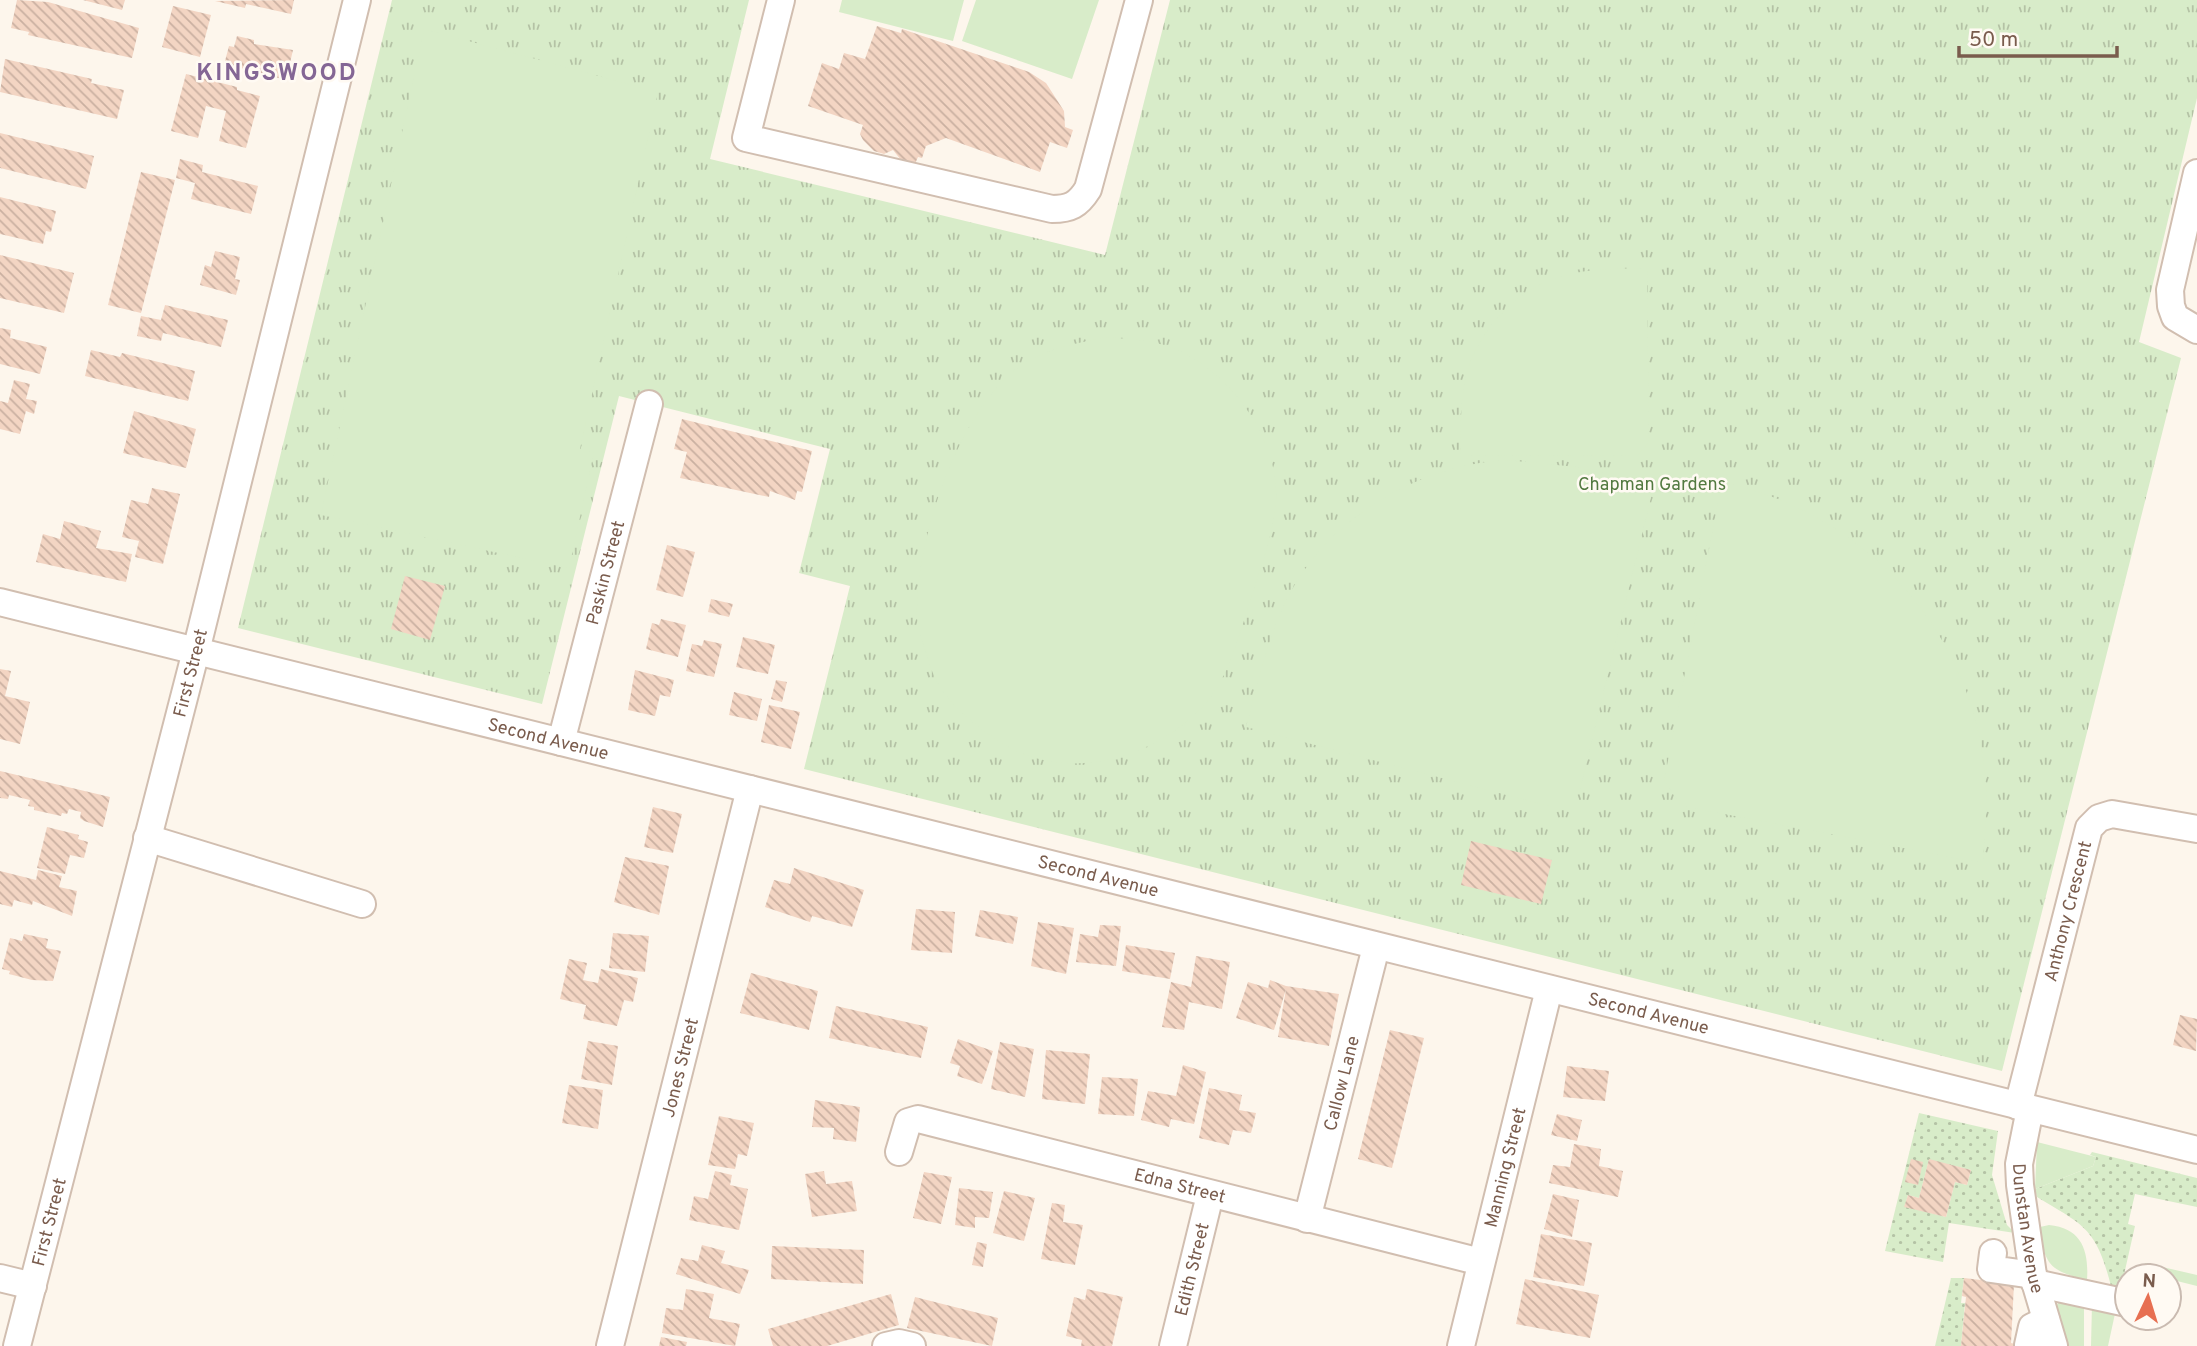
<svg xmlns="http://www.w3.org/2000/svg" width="2197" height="1346" font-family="Overpass,sans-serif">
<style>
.grass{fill:url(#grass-dots);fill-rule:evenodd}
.park{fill:url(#park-tufts)}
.garden{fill:#d8ecc9}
.building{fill:url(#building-back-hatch)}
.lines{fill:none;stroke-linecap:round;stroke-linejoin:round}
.minor-casing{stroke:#d1beb0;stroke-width:30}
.minor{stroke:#fff;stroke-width:26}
.labels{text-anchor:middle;stroke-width:5;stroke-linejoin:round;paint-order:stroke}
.park-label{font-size:18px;fill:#537a41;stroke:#fffaf3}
.street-label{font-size:18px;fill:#7a5c4d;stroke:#fffaf3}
.district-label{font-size:24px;font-weight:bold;letter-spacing:2px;fill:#846695;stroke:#fffaf3}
</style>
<defs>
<pattern id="grass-dots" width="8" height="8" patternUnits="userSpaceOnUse" patternTransform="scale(1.75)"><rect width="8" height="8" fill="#d8ecc9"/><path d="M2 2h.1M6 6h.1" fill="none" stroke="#b4c2a5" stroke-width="1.8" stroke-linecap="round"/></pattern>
<pattern id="park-tufts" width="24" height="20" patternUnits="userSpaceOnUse" patternTransform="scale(1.75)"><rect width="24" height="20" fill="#d8ecc9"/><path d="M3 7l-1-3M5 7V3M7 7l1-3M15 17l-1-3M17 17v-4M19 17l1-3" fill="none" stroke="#b4c2a5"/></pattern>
<pattern id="building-back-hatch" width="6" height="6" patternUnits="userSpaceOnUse" patternTransform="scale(1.75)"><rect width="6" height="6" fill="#f3d5c3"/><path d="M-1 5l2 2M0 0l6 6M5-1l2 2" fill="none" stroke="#cab0a1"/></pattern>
</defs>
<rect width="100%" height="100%" fill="#fdf6ec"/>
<path class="grass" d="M1919,1113L1998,1131L1992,1175L2007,1225L2015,1233L1949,1223L1943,1262L1885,1251ZM1929,1160L1971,1170L1967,1185L1955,1182L1946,1217L1905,1206L1908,1195L1919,1198Z
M2092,1152L2197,1178V1207L2135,1194L2128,1224L2135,1226L2121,1288L2111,1286C2096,1228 2085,1226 2037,1197L2035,1189L2093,1166L2096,1157L2090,1155Z
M1951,1278H1964L1961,1303H1965L1961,1346H1935Z"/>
<path class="park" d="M392,0H749L710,159L1105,255L1170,0H2197V98L2139,342L2181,358L2002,1071L804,769L850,586L799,573L830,449L619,396L542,704L238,628Z"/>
<path class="garden" d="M842,0H964L953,41L839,12Z
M976,0H1099L1072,79L962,41Z
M424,29L658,92L580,449L594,452L569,568L321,515Z
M1647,268L1649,442L1637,456L1460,455C1461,429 1460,402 1466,376C1477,331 1518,288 1562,276C1590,268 1619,269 1647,268Z
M1107,337C1123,339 1140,339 1156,343C1220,357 1279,433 1276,499C1274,532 1262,564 1252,595C1241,628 1232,669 1210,698C1163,757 1066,787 999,741C972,723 940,699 930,665C926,650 918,633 917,617C915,544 955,423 1010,374C1037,350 1073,344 1107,337Z
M1506,460L1577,467L1654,485L1580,789L1553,807L1246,727C1259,680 1269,629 1294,586C1337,513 1422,465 1506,460Z
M1722,482C1863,512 1971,628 1985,773C1988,803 1985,833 1983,863L1682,806L1664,781Z
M2037,1142L2096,1157L2093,1166L2035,1189Z
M2049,1225C2082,1228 2089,1251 2087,1280C2050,1271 2044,1265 2040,1227Z
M2145,1263L2197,1275V1286L2169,1279V1276L2143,1274Z
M2060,1301L2084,1302V1346H2066L2055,1307Z
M2092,1304L2116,1309L2108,1346H2091Z"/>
<path class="building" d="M17,0L48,2L139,28L132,58L28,35L29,32L11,28Z
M83,0H125L122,10Z
M294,0L291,14L246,4L245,8L215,1Z
M173,6L211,15L200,57L162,47Z
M877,26L901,33L902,29L1029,72L1046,83L1064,111L1065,127L1073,130L1067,148L1050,142L1040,172L946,138L926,146L922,158L918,157L914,166L901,160L893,150L884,154L874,151L863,140L860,134L863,125L808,106L822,63L839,69L844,53L865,59Z
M237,36L254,40V44L293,50L286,80L229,65L230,62L225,61L229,46L234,47Z
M5,59L92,79L91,83L124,90L117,119L0,92Z
M186,74L237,87V90L260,96L246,148L219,141L226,111L206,106L198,138L171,131Z
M0,133L94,156L86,189L0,168Z
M180,159L203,165L202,172L258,186L251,214L191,199L195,183L176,178Z
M141,172L175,180L141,313L108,305Z
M0,197L56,211L51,232L46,231L43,244L0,234Z
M215,251L240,257L235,279L240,280L236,295L200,285L205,265L211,267Z
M0,255L74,273L64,313L0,298Z
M165,305L228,320L221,347L163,333L161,341L137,336L141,316L161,320Z
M0,328L11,330L10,338L47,347L40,374L0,364Z
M91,350L120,357L122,353L195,371L188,401L85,376Z
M14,380L30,384L26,399L37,401L34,414L26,411L20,434L0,429V401L8,403Z
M134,411L196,429L186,468L123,453Z
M682,419L812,451L802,492L797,491L795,500L770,491L769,497L680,478L687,452L674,449Z
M152,488L180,494L163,564L135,557L139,541L122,537L131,500L148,504Z
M64,521L101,531L96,548L132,554L126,582L36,562L43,534L60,539Z
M667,545L695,552L683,597L656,590Z
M405,576L445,586L430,640L391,629Z
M711,599L733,604L729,617L708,612Z
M661,619L686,625L678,657L646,649L652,623L659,625Z
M743,637L775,645L768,674L736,667Z
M704,640L722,644L714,677L686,671L692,644L702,646Z
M0,669L11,671L5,696L30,702L20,744L0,739Z
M635,670L674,680L670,697L660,695L655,716L628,710Z
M776,680L787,682L782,702L771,699Z
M734,692L762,699L757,721L729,715Z
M769,705L800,712L791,749L761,742Z
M0,771L110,797L103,827L84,821L80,818L81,812L69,809L67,814L62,813L61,816L34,810V807L28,806L30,800L9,795L8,799L0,798Z
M653,807L682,814L673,853L644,847Z
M47,827L79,835L78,839L88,842L84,858L70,855L65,874L37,868Z
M1471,841L1552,860L1541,904L1461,885Z
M625,857L669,866L659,915L614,902Z
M794,868L864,890L852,927L812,916L810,922L765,907L774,880L790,884Z
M38,870L62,876L59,887L77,891L72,916L33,901L32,905L14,900L12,907L0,904V871L36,880Z
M916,909L955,912L952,953L911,950Z
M980,910L1018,917L1013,944L975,936Z
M1038,922L1074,928L1066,974L1031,966Z
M1100,925L1121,926L1116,966L1076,962L1080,934L1098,937Z
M613,933L649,936L645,972L609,968Z
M24,934L48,939L46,948L61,951L53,981L32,980L9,974L10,971L2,969L10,938L22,941Z
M1126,945L1175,953L1170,979L1122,971Z
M1196,956L1230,962L1222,1009L1189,1002L1184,1030L1162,1027L1171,982L1191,987Z
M569,959L587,963L583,980L598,983L601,969L638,978L633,1002L624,1000L617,1026L583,1019L586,1005L560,999Z
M751,973L818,991L809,1030L740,1013Z
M1270,980L1286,986L1339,994L1329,1046L1278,1037L1286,989L1274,1030L1236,1018L1248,982L1268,988Z
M836,1006L928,1027L921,1058L829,1038Z
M2180,1015L2197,1019L2196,1051L2173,1045Z
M1390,1030L1424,1038L1392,1168L1358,1159Z
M958,1039L993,1051L982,1084L957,1076L960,1066L950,1063Z
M588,1041L618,1046L612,1085L581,1079Z
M1000,1042L1034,1049L1025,1097L991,1089Z
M1046,1050L1090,1054L1085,1104L1042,1099Z
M1183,1065L1206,1072L1194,1124L1171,1119L1169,1127L1141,1120L1148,1091L1176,1096Z
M1567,1066L1609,1071L1605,1101L1563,1097Z
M1102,1077L1138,1079L1134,1116L1098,1114Z
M569,1085L603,1090L598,1129L562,1123Z
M1209,1088L1242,1095L1239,1110L1256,1113L1251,1133L1233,1130L1229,1145L1199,1138Z
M815,1100L860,1107L856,1142L833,1139L834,1128L812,1127Z
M1557,1114L1582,1120L1577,1141L1551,1135Z
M719,1116L754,1123L747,1156L738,1154L735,1169L708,1165Z
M1574,1144L1601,1149L1599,1166L1623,1171L1618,1197L1549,1183L1553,1165L1570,1167Z
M1911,1159L1923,1162L1918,1185L1905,1182Z
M1929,1159L1971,1170L1967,1185L1955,1182L1946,1217L1904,1207L1908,1195L1919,1198Z
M715,1171L732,1175L730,1185L748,1189L739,1230L689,1220L694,1196L708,1199Z
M824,1171L826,1184L852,1181L857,1211L812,1217L805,1174Z
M924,1172L952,1177L941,1224L913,1218Z
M959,1188L993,1192L989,1218L975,1217V1228L955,1225Z
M1004,1191L1035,1198L1024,1241L993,1233Z
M1553,1194L1579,1200L1572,1237L1544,1229Z
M1052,1203L1065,1205L1063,1222L1083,1225L1075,1265L1041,1259Z
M1541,1234L1592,1243L1584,1286L1533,1277Z
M977,1242L987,1244L983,1267L972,1265Z
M702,1245L725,1251L721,1263L749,1270L740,1294L676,1274L681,1258L698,1261Z
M772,1246L864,1250L863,1284L771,1279Z
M1964,1278L2014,1284L2011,1343L2023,1346H1961L1966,1297L1962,1296Z
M1525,1279L1599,1295L1590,1338L1516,1324Z
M686,1289L714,1294L709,1318L740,1324L735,1346L662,1333L666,1308L683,1310Z
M1087,1289L1123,1297L1112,1346H1081L1082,1340L1066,1336L1074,1297L1085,1300Z
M891,1294L899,1325L827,1346H773L768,1329Z
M915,1297L998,1318L992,1346L907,1328Z
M661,1337L687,1342L686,1346H659Z"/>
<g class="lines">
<defs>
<g id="minor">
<path d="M781,0L746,138L1052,209C1070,209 1078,205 1088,189L1139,0"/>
<path d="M2197,173L2170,290L2171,306L2175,317L2197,330"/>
<path id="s1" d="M0,602L2197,1150"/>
<path id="s2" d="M561,742L649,404"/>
<path d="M147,838L362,904"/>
<path id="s3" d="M2018,1106L2089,828L2099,818L2112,814L2197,829"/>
<path id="s4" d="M2030,1109L2019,1164L2020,1185L2033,1275L2054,1346"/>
<path id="s5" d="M899,1152L908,1122L918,1119L1481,1262"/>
<path id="s6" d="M1307,1219L1376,947"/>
<path d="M1993,1253L1991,1269L2033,1275"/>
<path d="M0,1278L33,1286"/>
<path d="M2035,1283L2127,1303"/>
<path d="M2028,1345L2032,1327L2046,1320"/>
<path id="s7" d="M17,1346L196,651L357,0"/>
<path id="s8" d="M610,1346L750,789"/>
<path d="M886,1346L899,1343L912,1346"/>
<path id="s9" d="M1173,1346L1210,1195"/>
<path id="s10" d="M1461,1346L1549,989"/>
</g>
</defs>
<use href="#minor" class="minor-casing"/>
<use href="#minor" class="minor"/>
</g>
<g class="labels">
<g class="park-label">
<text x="1652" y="490">Chapman Gardens</text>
</g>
<g class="street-label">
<text dy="6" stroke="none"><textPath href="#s2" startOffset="175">Paskin Street</textPath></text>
<text dy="6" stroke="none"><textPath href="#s7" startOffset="695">First Street</textPath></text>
<text dy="6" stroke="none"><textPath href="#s1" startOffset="565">Second Avenue</textPath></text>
<text dy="6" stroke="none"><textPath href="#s1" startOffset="1132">Second Avenue</textPath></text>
<text dy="6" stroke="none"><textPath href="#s3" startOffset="201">Anthony Crescent</textPath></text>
<text dy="6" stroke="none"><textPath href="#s1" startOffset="1699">Second Avenue</textPath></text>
<text dy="6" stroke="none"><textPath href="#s8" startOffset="287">Jones Street</textPath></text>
<text dy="6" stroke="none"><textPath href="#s6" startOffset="140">Callow Lane</textPath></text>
<text dy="6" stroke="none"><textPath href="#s10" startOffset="184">Manning Street</textPath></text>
<text dy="6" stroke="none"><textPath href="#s5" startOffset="312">Edna Street</textPath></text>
<text dy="6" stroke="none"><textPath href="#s7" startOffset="128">First Street</textPath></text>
<text dy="6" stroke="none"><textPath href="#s4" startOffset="121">Dunstan Avenue</textPath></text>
<text dy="6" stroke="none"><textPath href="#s9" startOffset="79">Edith Street</textPath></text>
</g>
<g class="district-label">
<text x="277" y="80">KINGSWOOD</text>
</g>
</g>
<g transform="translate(2148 1297) rotate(4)"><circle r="33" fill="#fffaf3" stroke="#cabbb1" stroke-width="2"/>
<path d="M0-5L12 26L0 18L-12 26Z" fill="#e76f51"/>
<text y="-10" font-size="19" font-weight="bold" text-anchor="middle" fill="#7a5c4d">N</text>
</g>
<path d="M1959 46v10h158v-10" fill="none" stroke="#7a5c4d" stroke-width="3.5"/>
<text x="1969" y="46" font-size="21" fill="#7a5c4d" stroke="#fffaf3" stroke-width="5" paint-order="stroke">50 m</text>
</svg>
